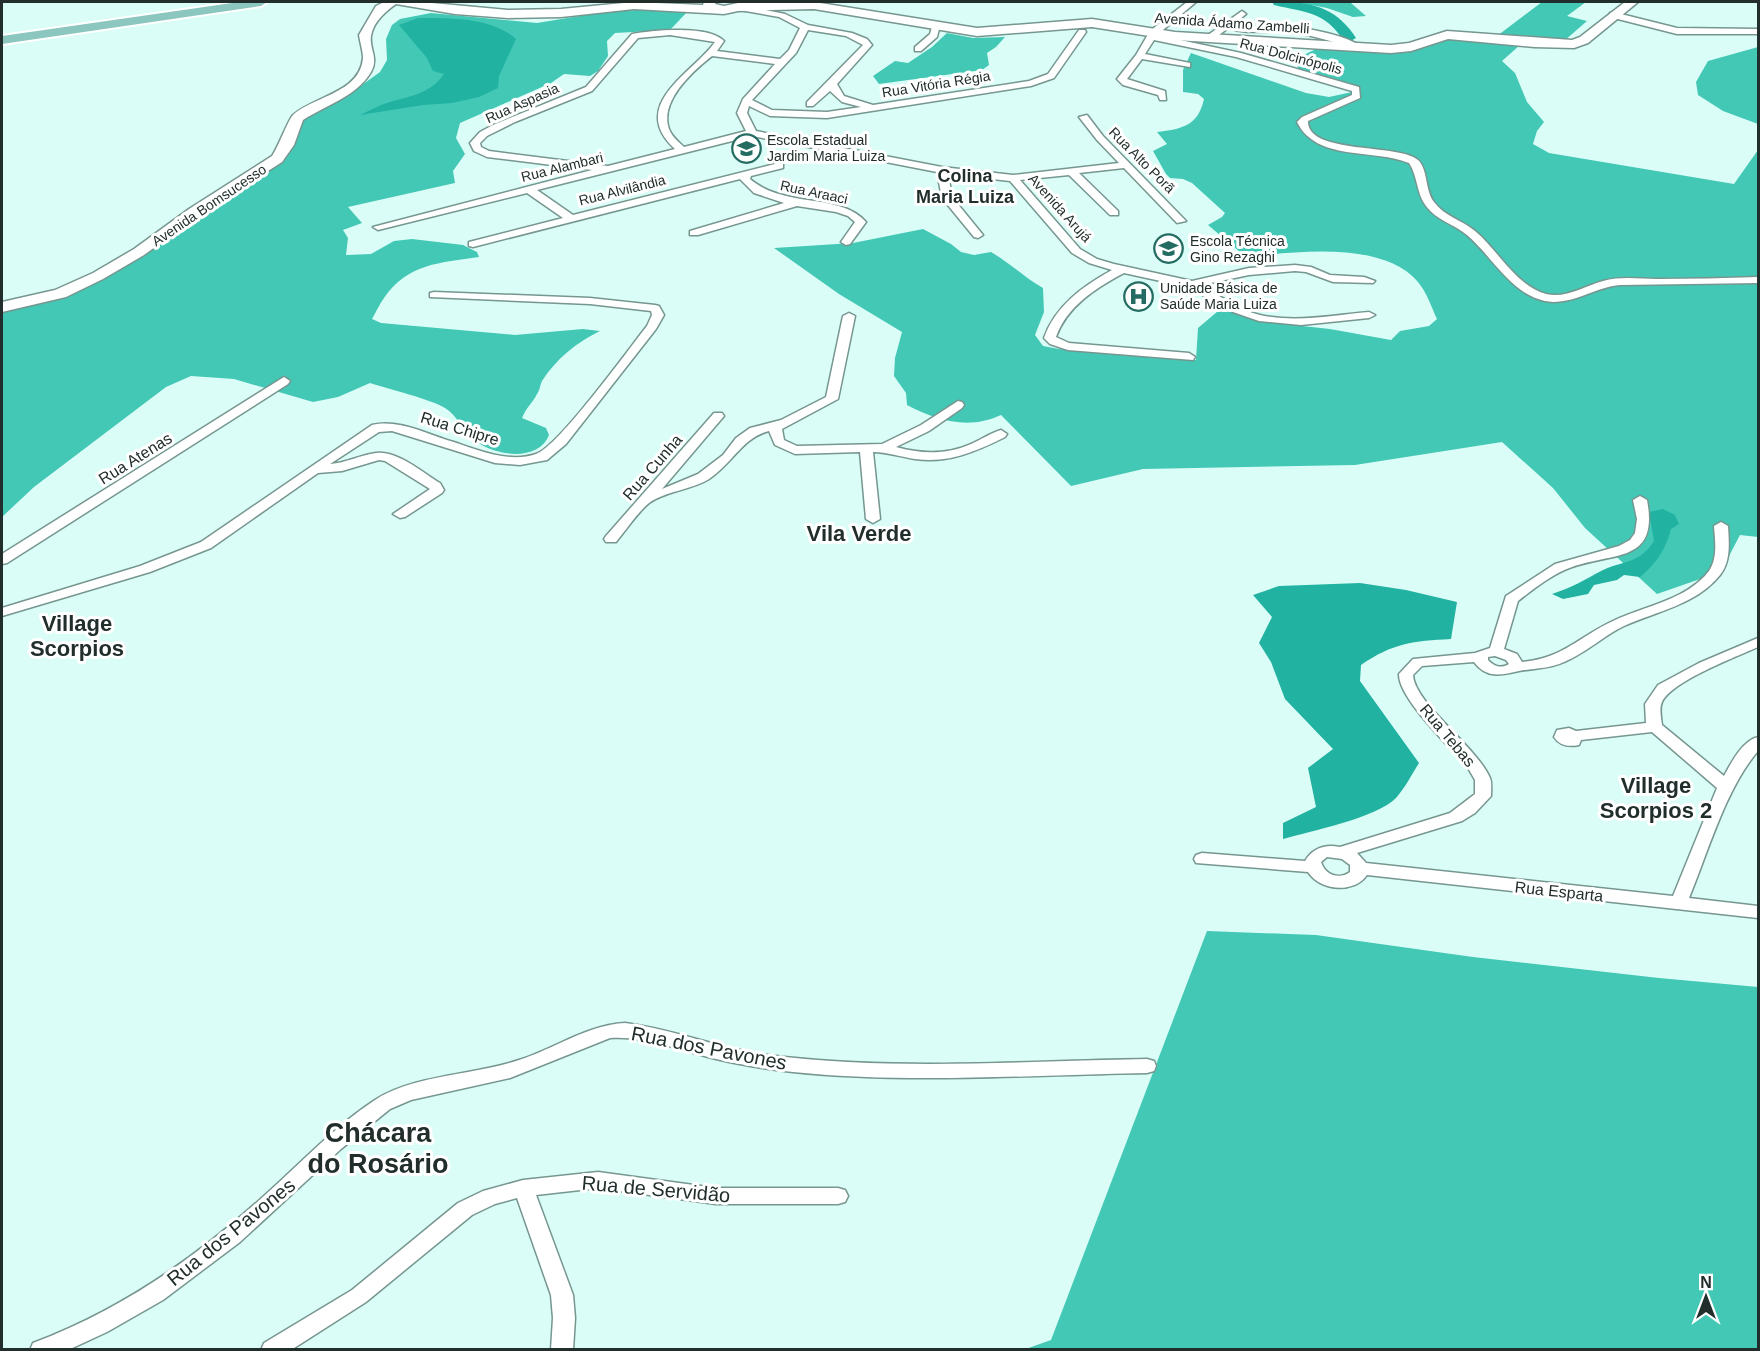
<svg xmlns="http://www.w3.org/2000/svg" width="1760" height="1351" font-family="Helvetica,sans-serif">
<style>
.forest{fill:#43c8b6}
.water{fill:#22b2a1}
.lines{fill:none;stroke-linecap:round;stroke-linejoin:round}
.river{fill:#22b2a1;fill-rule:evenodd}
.building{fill:#a9cac4}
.street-casing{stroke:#769690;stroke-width:3}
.secondary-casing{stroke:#769690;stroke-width:3}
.primary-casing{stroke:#fff;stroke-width:4}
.street{fill:#fff;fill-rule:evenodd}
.secondary{fill:#fff;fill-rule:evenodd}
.primary{fill:#8bc7bf;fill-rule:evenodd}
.labels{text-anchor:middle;stroke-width:6;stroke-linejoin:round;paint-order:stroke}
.far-street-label{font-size:14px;fill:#212e2c;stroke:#fff}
.far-poi-label{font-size:14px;fill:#212e2c;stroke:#fff;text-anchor:start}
.street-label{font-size:16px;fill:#212e2c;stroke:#fff}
.far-district-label{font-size:18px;font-weight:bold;fill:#212e2c;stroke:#fff}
.near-street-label{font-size:20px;fill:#212e2c;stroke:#fff}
.district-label{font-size:22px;font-weight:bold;fill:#212e2c;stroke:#fff}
.near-district-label{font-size:27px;font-weight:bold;fill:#212e2c;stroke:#fff}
</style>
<rect width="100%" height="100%" fill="#dbfdf7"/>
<path class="forest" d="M1295,2H1344L1351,3L1366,16L1353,17L1327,8Z
M1542,2H1586L1567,16L1587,21L1564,41L1497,36Z
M638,10L688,11L670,30L615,33L607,41L608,56L598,71L590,76L564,74L551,83L460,123L456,138L465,154L453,171L455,183L348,207L362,223L343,230L348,238L346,255L371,254L394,241L412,239L463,245L477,252L479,257C440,263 408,263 384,298C379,305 376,312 372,319L381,323L515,335L583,329L600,331C577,342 555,360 542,381C540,385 540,390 537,394C532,404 527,406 522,418L546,428L549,435C538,463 493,456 473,439C462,430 457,415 445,408C430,399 389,389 370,383L338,397L313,402L234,379L191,376L166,387L34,487L2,517V310L59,297L175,236L209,205L284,157L302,118L341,100L380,72L387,60L386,39L392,25L400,19L431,13L537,23L598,13Z
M947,33L973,38L1005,37L996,47L987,53L989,65L982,70L879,84L873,76L895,61L908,63L932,47Z
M1442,37L1520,45L1502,61L1515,73L1527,102L1544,122L1537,131L1533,144L1549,153L1734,184L1758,150V537L1740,535L1729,556L1703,578L1657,594L1585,528L1553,488L1502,442L1355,465L1143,469L1071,486L1001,415C969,430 937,421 907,405L906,393L894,376L895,358L902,332L839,294L774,248L853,243L923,229L951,244L961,252L974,255L991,252C1010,263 1025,278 1043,288L1044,312L1035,335L1043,346L1059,349L1196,360L1198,328L1224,306L1257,321L1330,329L1391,340L1400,331L1429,326L1437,319C1431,306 1427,293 1418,282C1383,240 1294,252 1246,257L1208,225L1222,217L1225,213L1192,183L1183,179L1170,178L1166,174L1153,151L1167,144L1157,132C1182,129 1198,126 1204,99L1198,94L1183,92V70L1191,53L1306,93L1329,97L1352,92L1356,87L1298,70L1297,62C1319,35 1366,52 1396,50C1411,49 1427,41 1442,37Z
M1758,47V124L1723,111L1698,95L1696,82L1708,61Z
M1207,931L1316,935L1473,957L1659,978L1758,987V1349L1023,1350L1051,1340Z"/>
<path class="water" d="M418,18C450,18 491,17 516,39L499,76L498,88L479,97L452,103L423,105L360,115C367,112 374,108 381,105C405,96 428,97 444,74L433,71L427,58L399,25Z
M1663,509L1675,515L1679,524L1671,529C1666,549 1656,564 1640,577L1624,575L1617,580L1594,585L1588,594L1563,599L1552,594C1571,588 1586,579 1603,570C1625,560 1639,564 1654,541L1649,512Z
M1360,583L1406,590L1457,602L1451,639C1413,641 1393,643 1361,665L1360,681L1419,763C1412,774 1405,788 1396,798C1376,818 1311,831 1283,839V823L1316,807L1308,768L1333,749L1285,699L1271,662L1259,643L1272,617L1253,595L1279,586Z"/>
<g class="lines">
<path class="river" d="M1272,2C1308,0 1337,7 1356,38L1349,42L1344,41C1324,11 1307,13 1274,5Z"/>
</g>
<path class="building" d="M1135,286L1153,289L1149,296L1154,298L1148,307L1125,302Z"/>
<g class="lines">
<defs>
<path id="street" d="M1187,2H1196L1157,35L1241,53L1359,87L1360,98L1308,121C1307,155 1398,143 1418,160C1428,169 1425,191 1434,202C1444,216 1462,220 1475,231C1498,250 1515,285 1546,294C1565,299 1585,286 1603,281C1621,276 1639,279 1657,279C1691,279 1725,278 1758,277V283L1620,285C1597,287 1577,302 1553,302C1514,300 1494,258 1467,235C1454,224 1436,220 1426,206C1416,193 1418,176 1409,163C1372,148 1317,162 1297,122L1302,117L1352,95V91L1236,57L1154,40L1145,54L1190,63V67L1142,59L1127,79L1165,91L1166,100H1160L1158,95L1123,85L1117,79L1136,55L1150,31Z
M737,4L785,14L808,25L852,33L867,39L872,45L837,84L844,96L873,105L1029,81L1048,74L1079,30H1085L1086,32L1054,78L1031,86L827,118L770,116L749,106L747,113L756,131L942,167L1013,175L1119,163L1097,140L1079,117L1087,115L1103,136L1186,221L1177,223L1124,168L1079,173L1118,211V215H1110L1069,175L1020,180L1080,249L1097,259L1114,264L1192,281L1249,268L1295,265L1311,267L1330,275L1364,277L1375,281L1373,283L1333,282L1306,272L1295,271L1249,275L1201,285C1220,296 1239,310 1260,315C1296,323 1334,315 1369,312L1375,315L1369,318L1301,325L1259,321L1233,312L1188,287L1124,273C1096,288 1067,306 1056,337L1069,343L1189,353L1195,357L1193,360L1068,350L1050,344L1044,338C1055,306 1083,286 1112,270L1089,263L1072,253L1010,181L948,174L952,197L983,235L978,238L974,237L942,198L937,172L752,136L537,190L573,215L779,163L783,164V168L751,176L750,179C785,209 840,192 866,222L850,244L846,245L841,242L855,222L848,216L836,212L797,206L698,235H690V231L784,203L754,193L740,179L473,247L469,246V242L563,218L527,193L378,230L373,227L592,170L487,157L474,151L470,143L480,132L493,125L586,87L632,34C653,30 709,25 724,41L717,51L780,59L789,50L800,28L779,17L734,9L733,7ZM808,30L846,36L863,45L807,102V106H813L830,91L842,102L861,107L827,112L772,110L752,100L796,53ZM670,35L715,42C693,73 627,105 675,149L608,166L489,151L481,147L480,143L487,136L515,122L592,91L638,38ZM712,56L775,64L743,99L737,113L746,131L684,147C679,142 672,137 669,129C659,101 693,71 712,56Z
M1242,11L1246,14L1234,24C1249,30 1265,26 1282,26C1302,27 1344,34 1360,46L1356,49C1333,42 1311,34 1286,32C1266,30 1248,35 1228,28L1214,39H1208V35Z
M1613,12L1677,28L1758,29V34H1677L1610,17V13Z
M933,23L940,25L937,37L921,51H915V47L930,34Z
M434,292L590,298L655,305L659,306L664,315L656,329L566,444L547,460L520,465L495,463L392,431L379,432L330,464C346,463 360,455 376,453C397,450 423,473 440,483L444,490L442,493L405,517L400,518L393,514L430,489L385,461L379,460L342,471L318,473L211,548L150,572L2,616V608L140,566L201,542L372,425C397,419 423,432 447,440C474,448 507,464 536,454C558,447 628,350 647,326L652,315L651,311L590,304L430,297V293Z
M849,313L855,316L838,399L782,429L784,440L797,446L882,444L921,425L958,401L962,402L964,405L962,408L929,431L896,447C921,454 946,455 971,444C981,440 990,433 1001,430L1007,434L1005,437C977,451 948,464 915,459C901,457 887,452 873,452L880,519L873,523L866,519L860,452L795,454L775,445L769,431C742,438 733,463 709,479C691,490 666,491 649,503C637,513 626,530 616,542H606L604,539L606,536L714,413H722L724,416L662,489L698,474L723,455L736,438L750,428L781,420L826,397L843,316Z
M284,377L290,381L288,384L7,563L2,564V554Z
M1640,496L1647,500C1659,563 1615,552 1572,567C1552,574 1535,588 1518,601L1504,649L1517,654L1522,662C1564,658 1578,637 1613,621C1644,606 1687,600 1709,571C1718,558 1715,540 1714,526L1721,522L1728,526C1729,543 1731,561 1720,575C1696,605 1657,611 1624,626C1603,636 1586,653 1564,662C1550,669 1534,668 1519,671C1501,675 1487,679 1474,662L1422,666L1413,675C1414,703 1477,747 1490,778C1492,783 1491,790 1491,796L1475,813L1462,821L1357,853L1366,863L1673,896L1717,788L1652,732L1581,740L1579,745C1569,747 1560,746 1554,737L1557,730L1569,728L1576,731L1646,723L1645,704L1658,685L1699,663L1758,638V647C1736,657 1672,681 1662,702C1659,708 1661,717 1662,725L1724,776C1731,763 1743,740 1758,737V751C1726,788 1708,852 1689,898L1758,906V918L1367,875C1354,894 1320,891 1308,872L1196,863L1194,859L1196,855L1202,853L1305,861C1313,848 1325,844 1340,847L1450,813L1475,794V780L1468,768C1451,748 1398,698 1399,674L1413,659L1475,653L1490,648L1506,596L1555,564L1619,546L1630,540L1635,533L1637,519L1633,500ZM1495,656L1506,660L1509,664C1500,669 1494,666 1488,660V657ZM1327,857L1342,859L1350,865V872C1339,880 1325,875 1321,862Z
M625,1023C674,1029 719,1049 768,1055C892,1071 1022,1061 1147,1059L1154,1061L1156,1066L1154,1071L1147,1073C1029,1075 910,1084 793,1072C767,1069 741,1065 716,1059C680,1051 649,1036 610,1038L510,1078L411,1100L390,1109L341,1149L240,1242L163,1300L107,1332L68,1350H30L33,1343C121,1310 196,1258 265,1195C301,1163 335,1126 375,1100C412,1075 475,1075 519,1060C554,1049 587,1025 625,1023Z
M598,1172L716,1188H838L845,1190L848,1196L845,1202L838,1204H716L598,1188L536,1195L573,1295L575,1318L573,1350H551L553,1318L551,1295L517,1198L495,1204L472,1215L366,1302L291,1350H261L264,1343L352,1290L458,1203L483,1191L523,1180Z"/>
<path id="secondary" d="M384,2H421L508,10L561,9L634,2L703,5L704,2H716L715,4L724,6L738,3L814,2L977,28L1092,19L1175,32L1391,45L1409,43L1447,31L1572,40L1580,37L1625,2H1638L1588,43L1574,48L1534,47L1448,39L1411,51L1391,53L1175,40L1092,27L977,36L814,9L738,11L724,14L634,9L561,17L508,18L455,14L396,4C386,11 373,22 371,36C369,49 379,58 371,72C356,97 326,105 303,120L294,145L282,162L199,215L144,255L103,279L66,297L2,312V302L55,290L93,273L134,249L189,209L272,156C279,146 288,120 293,115C314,96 360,93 363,58C363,51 360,42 359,35L376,6Z"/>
<path id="primary" d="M239,2H267L261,6L2,44V36Z"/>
</defs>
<use href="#street" class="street-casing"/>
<use href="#secondary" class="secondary-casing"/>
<use href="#primary" class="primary-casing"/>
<use href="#street" class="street"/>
<use href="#secondary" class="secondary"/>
<use href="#primary" class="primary"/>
</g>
<defs>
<symbol id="school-ring" viewBox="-11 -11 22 22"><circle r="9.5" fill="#fff" stroke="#246c62" stroke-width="1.5"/><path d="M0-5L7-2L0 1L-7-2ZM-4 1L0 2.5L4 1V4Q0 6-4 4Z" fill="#246c62"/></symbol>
<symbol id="university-ring" viewBox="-11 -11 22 22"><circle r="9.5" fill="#fff" stroke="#246c62" stroke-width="1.5"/><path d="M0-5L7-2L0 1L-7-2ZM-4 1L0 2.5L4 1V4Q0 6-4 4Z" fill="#246c62"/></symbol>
<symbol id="hospital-ring" viewBox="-11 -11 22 22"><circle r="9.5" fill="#fff" stroke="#246c62" stroke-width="1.5"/><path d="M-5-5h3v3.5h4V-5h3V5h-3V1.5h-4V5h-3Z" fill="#246c62"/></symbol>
</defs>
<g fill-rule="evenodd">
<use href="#school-ring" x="730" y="132" width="33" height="33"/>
<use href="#university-ring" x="1152" y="232" width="33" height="33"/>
<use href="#hospital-ring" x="1122" y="280" width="33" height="33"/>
</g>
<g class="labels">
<g class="far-street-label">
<text transform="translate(1232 23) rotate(4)" y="5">Avenida Ádamo Zambelli</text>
<text transform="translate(1291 56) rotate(15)" y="5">Rua Dolcinópolis</text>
<text transform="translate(936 84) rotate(-9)" y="5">Rua Vitória Régia</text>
<text transform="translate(522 103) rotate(-24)" y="5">Rua Aspasia</text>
<text transform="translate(1142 160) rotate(45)" y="5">Rua Alto Porã</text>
<text transform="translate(562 167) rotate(-14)" y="5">Rua Alambari</text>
<text transform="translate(622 190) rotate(-14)" y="5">Rua Alvilândia</text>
<text transform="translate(814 192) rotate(12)" y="5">Rua Araaci</text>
<text transform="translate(209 205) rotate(-34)" y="5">Avenida Bomsucesso</text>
<text transform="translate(1060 208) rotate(48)" y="5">Avenida Arujá</text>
</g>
<g class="far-poi-label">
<text x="767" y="145">Escola Estadual<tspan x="767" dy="16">Jardim Maria Luiza</tspan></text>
<text x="1190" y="246">Escola Técnica<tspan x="1190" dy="16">Gino Rezaghi</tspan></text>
<text x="1160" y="293">Unidade Básica de<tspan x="1160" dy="16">Saúde Maria Luiza</tspan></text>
</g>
<g class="street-label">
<text transform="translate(460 428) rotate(17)" y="6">Rua Chipre</text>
<text transform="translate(135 458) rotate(-32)" y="6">Rua Atenas</text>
<text transform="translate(652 467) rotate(-49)" y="6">Rua Cunha</text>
<text transform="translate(1448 735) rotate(50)" y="6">Rua Tebas</text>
<text transform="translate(1559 891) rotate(6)" y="6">Rua Esparta</text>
</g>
<g class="far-district-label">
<text x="965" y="182">Colina<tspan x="965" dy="21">Maria Luiza</tspan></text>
</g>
<g class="near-street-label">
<text transform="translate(709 1048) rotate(11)" y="7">Rua dos Pavones</text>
<text transform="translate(656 1189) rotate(5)" y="7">Rua de Servidão</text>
<text transform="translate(231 1232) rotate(-39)" y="7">Rua dos Pavones</text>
</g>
<g class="district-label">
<text x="859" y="541">Vila Verde</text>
<text x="77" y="631">Village<tspan x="77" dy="25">Scorpios</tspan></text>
<text x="1656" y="793">Village<tspan x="1656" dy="25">Scorpios 2</tspan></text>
</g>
<g class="near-district-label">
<text x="378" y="1142">Chácara<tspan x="378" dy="31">do Rosário</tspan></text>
</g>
</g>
<rect width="1760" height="1351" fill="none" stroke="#212e2c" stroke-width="6"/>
<g transform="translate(1706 1297)" stroke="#ffffff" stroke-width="4.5" paint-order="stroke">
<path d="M0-4.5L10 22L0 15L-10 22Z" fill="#212e2c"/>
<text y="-9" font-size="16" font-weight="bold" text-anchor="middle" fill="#212e2c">N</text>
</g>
</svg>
